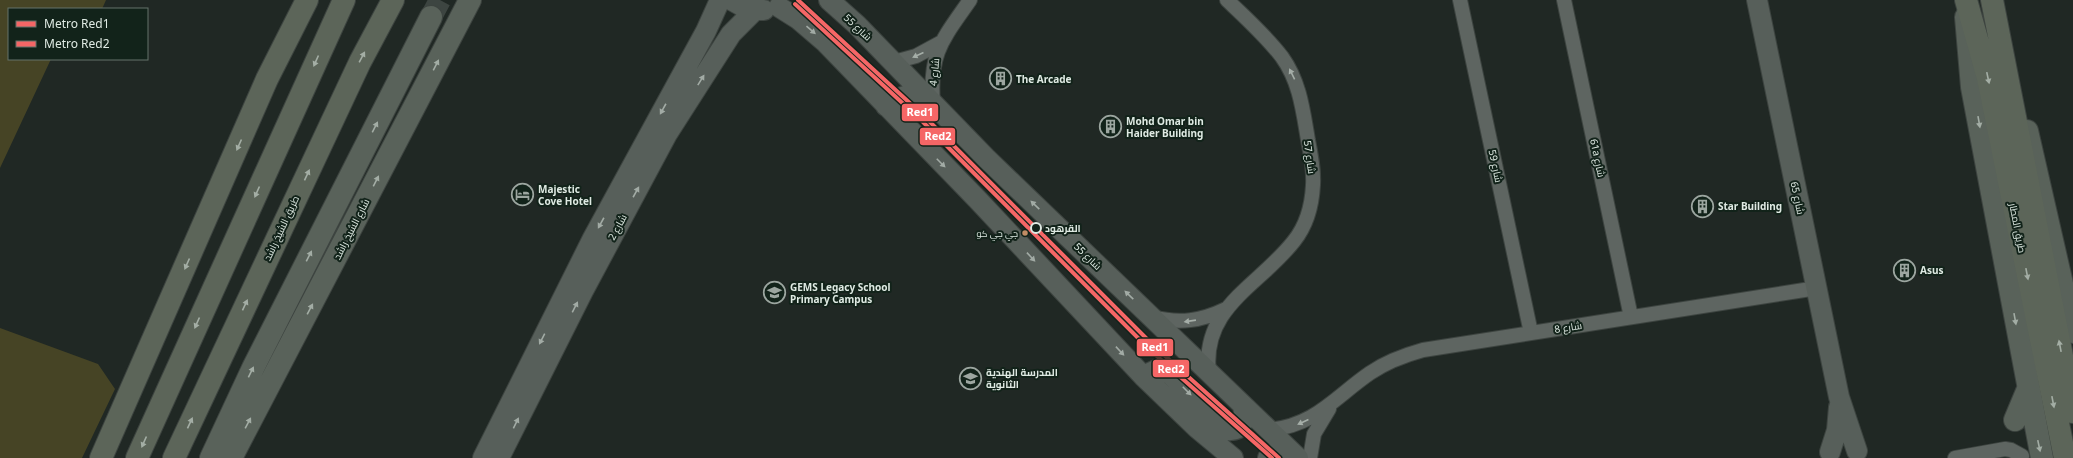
<svg xmlns="http://www.w3.org/2000/svg" width="2073" height="458" font-family="'Noto Sans',Cairo,sans-serif">
<style>
.green{fill:#464425}
.lines{fill:none;stroke-linecap:round;stroke-linejoin:round}
.primary-tunnel{stroke:#3d4541;stroke-width:22;stroke-dasharray:22 11;stroke-linecap:butt}
.street-casing{stroke:#3d4440;stroke-width:16}
.secondary-casing{stroke:#3d4440;stroke-width:22}
.primary-casing{stroke:#3d4440;stroke-width:24}
.highway-casing{stroke:#3d4440;stroke-width:24}
.street{stroke:#5e6561;stroke-width:14}
.secondary{stroke:#575f5a;stroke-width:20}
.primary{stroke:#59625a;stroke-width:22}
.highway{stroke:#5c6559;stroke-width:22}
.metro-1-casing{stroke:#12231a;stroke-width:7}
.metro-2-casing{stroke:#12231a;stroke-width:7}
.metro-1{stroke:#f56666;stroke-width:4}
.metro-2{stroke:#f56666;stroke-width:4}
.oneway{fill:#a2aba5}
.oneway2{fill:#a5aea8}
.oneway3{fill:#a4aea5}
.oneway4{fill:#a3ada5}
.stop-dot{fill:#12231a;stroke:#dfeae3;stroke-width:2}
.bus-dot{fill:#c18c65;stroke:#12231a;stroke-width:1.5}
.labels{text-anchor:middle;stroke-width:4;stroke-linejoin:round;paint-order:stroke}
.bus-label{font-size:9px;fill:#dfeae3;stroke:#12231a;text-anchor:end}
.street-label{font-size:10px;fill:#dfeae3;stroke:#12231a}
.poi-label{font-size:10px;font-weight:bold;fill:#dfeae3;stroke:#12231a;text-anchor:start}
.stop-label{font-size:10px;font-weight:bold;fill:#dfeae3;stroke:#12231a;text-anchor:start}
.line-badge{stroke:#12231a;stroke-width:1.5}
.badge-label{font-size:11px;text-anchor:middle;font-weight:bold;fill:#fff}
</style>
<rect width="100%" height="100%" fill="#202824"/>
<path class="green" d="M0,0H106L102,9H9V59H51L0,168Z
M0,328L98,364L115,389L82,458H0Z"/>
<g class="lines">
<path class="primary-tunnel" d="M431,17L440,0"/>
<defs>
<path id="street" d="M1460,0L1531,333
M1564,0L1631,317
M894,62L916,56L940,43
M933,103C929,52 943,39 970,0
M1152,317C1180,324 1201,321 1226,309
M1209,373C1201,307 1259,286 1294,241C1306,226 1312,205 1313,185C1314,170 1311,155 1308,140C1303,111 1300,82 1282,57C1266,36 1246,18 1227,0
M1268,430C1315,426 1335,397 1370,373C1386,362 1405,355 1423,350L1817,288
M1310,458L1314,434L1329,409
M1955,458L2005,449L2011,450L2022,456"/>
<path id="secondary" d="M731,0L749,10H764
M829,0L857,25L986,158L1298,458
M1757,0L1839,397L1857,451
M779,7L798,19L826,43L977,199L1143,376L1197,428L1233,458
M886,106C899,96 910,93 926,96
M1143,376L1156,370L1170,374L1226,430C1243,432 1246,420 1243,406
M1830,452L1837,430L1839,407
M483,458L593,238L706,31L720,0
M499,458L583,291L667,134L731,34L755,10
M1268,458L1279,450L1287,448"/>
<path id="primary" d="M1966,17L1972,87L2042,458
M2027,131L2073,332
M2015,420L2028,389
M211,458L253,368L431,17
M231,458L470,0"/>
<path id="highway" d="M1966,0L1988,78L2065,458
M1992,0L2073,412
M101,458L267,79L307,0
M137,458L344,0
M174,458L360,62L393,0"/>
</defs>
<use href="#street" class="street-casing"/>
<use href="#secondary" class="secondary-casing"/>
<use href="#primary" class="primary-casing"/>
<use href="#highway" class="highway-casing"/>
<use href="#street" class="street"/>
<use href="#secondary" class="secondary"/>
<use href="#primary" class="primary"/>
<use href="#highway" class="highway"/>
<defs>
<path id="metro-1" d="M798,0L926,118L1154,346L1279,458"/>
<path id="metro-2" d="M795,4L923,122L1150,350L1272,458"/>
</defs>
<use href="#metro-1" class="metro-1-casing"/>
<use href="#metro-2" class="metro-2-casing"/>
<use href="#metro-1" class="metro-1"/>
<use href="#metro-2" class="metro-2"/>
</g>
<defs><path id="oneway-solid" d="M-6-.8H1V-3.2L6.5 0L1 3.2V.8H-6Z"/></defs>
<g class="oneway">
<use href="#oneway-solid" transform="translate(811 30) rotate(41)"/>
<use href="#oneway-solid" transform="translate(701 80) rotate(-58)"/>
<use href="#oneway-solid" transform="translate(663 109) rotate(119)"/>
<use href="#oneway-solid" transform="translate(941 163) rotate(45)"/>
<use href="#oneway-solid" transform="translate(636 192) rotate(-61)"/>
<use href="#oneway-solid" transform="translate(1035 205) rotate(-136)"/>
<use href="#oneway-solid" transform="translate(601 223) rotate(119)"/>
<use href="#oneway-solid" transform="translate(1031 257) rotate(47)"/>
<use href="#oneway-solid" transform="translate(1129 295) rotate(-136)"/>
<use href="#oneway-solid" transform="translate(575 307) rotate(-63)"/>
<use href="#oneway-solid" transform="translate(542 339) rotate(117)"/>
<use href="#oneway-solid" transform="translate(1120 351) rotate(47)"/>
<use href="#oneway-solid" transform="translate(1187 391) rotate(45)"/>
<use href="#oneway-solid" transform="translate(516 423) rotate(-64)"/>
</g>
<g class="oneway2">
<use href="#oneway-solid" transform="translate(918 55) rotate(156)"/>
<use href="#oneway-solid" transform="translate(1292 74) rotate(-116)"/>
<use href="#oneway-solid" transform="translate(1190 321) rotate(172)"/>
<use href="#oneway-solid" transform="translate(1303 422) rotate(155)"/>
</g>
<g class="oneway3">
<use href="#oneway-solid" transform="translate(362 57) rotate(-62)"/>
<use href="#oneway-solid" transform="translate(316 61) rotate(114)"/>
<use href="#oneway-solid" transform="translate(1988 78) rotate(78)"/>
<use href="#oneway-solid" transform="translate(239 145) rotate(114)"/>
<use href="#oneway-solid" transform="translate(307 175) rotate(-65)"/>
<use href="#oneway-solid" transform="translate(257 192) rotate(114)"/>
<use href="#oneway-solid" transform="translate(187 264) rotate(114)"/>
<use href="#oneway-solid" transform="translate(2027 274) rotate(79)"/>
<use href="#oneway-solid" transform="translate(245 305) rotate(-65)"/>
<use href="#oneway-solid" transform="translate(197 323) rotate(114)"/>
<use href="#oneway-solid" transform="translate(2060 346) rotate(-101)"/>
<use href="#oneway-solid" transform="translate(2053 402) rotate(79)"/>
<use href="#oneway-solid" transform="translate(190 423) rotate(-65)"/>
<use href="#oneway-solid" transform="translate(144 442) rotate(114)"/>
</g>
<g class="oneway4">
<use href="#oneway-solid" transform="translate(436 65) rotate(-63)"/>
<use href="#oneway-solid" transform="translate(1979 122) rotate(80)"/>
<use href="#oneway-solid" transform="translate(375 127) rotate(-63)"/>
<use href="#oneway-solid" transform="translate(376 181) rotate(-63)"/>
<use href="#oneway-solid" transform="translate(309 256) rotate(-63)"/>
<use href="#oneway-solid" transform="translate(310 309) rotate(-62)"/>
<use href="#oneway-solid" transform="translate(2015 319) rotate(80)"/>
<use href="#oneway-solid" transform="translate(251 372) rotate(-64)"/>
<use href="#oneway-solid" transform="translate(248 423) rotate(-62)"/>
<use href="#oneway-solid" transform="translate(2039 446) rotate(78)"/>
</g>
<defs>
<symbol id="building-ring" viewBox="-11 -11 22 22"><circle r="9.5" fill="#12231a" stroke="#9ca6a0" stroke-width="1.5"/><path d="M-4-6H4V6H1V3H-1V6H-4ZM-2.5-4.3h1.7v1.8h-1.7ZM.8-4.3h1.7v1.8H.8ZM-2.5-1h1.7V.8h-1.7ZM.8-1h1.7V.8H.8Z" fill="#9ca6a0"/></symbol>
<symbol id="hotel-ring" viewBox="-11 -11 22 22"><circle r="9.5" fill="#12231a" stroke="#9ca6a0" stroke-width="1.5"/><path d="M-6-4.5h1.5V1H6V5H4.5V3h-9V5H-6ZM-4 0a1.8 1.8 0 1 1 3.6 0ZM.5 0V-2.5h3Q6-2.5 6 0Z" fill="#9ca6a0"/></symbol>
<symbol id="university-ring" viewBox="-11 -11 22 22"><circle r="9.5" fill="#12231a" stroke="#9ca6a0" stroke-width="1.5"/><path d="M0-5L7-2L0 1L-7-2ZM-4 1L0 2.5L4 1V4Q0 6-4 4Z" fill="#9ca6a0"/></symbol>
<symbol id="school-ring" viewBox="-11 -11 22 22"><circle r="9.5" fill="#12231a" stroke="#9ca6a0" stroke-width="1.5"/><path d="M0-5L7-2L0 1L-7-2ZM-4 1L0 2.5L4 1V4Q0 6-4 4Z" fill="#9ca6a0"/></symbol>
</defs>
<g fill-rule="evenodd">
<use href="#building-ring" x="988" y="66" width="25" height="25"/>
<use href="#building-ring" x="1098" y="114" width="25" height="25"/>
<use href="#hotel-ring" x="510" y="182" width="25" height="25"/>
<use href="#building-ring" x="1690" y="194" width="25" height="25"/>
<use href="#building-ring" x="1892" y="258" width="25" height="25"/>
<use href="#university-ring" x="762" y="280" width="25" height="25"/>
<use href="#school-ring" x="958" y="366" width="25" height="25"/>
</g>
<circle class="stop-dot" cx="1036" cy="228" r="5"/>
<circle class="bus-dot" cx="1025" cy="233" r="3.5"/>
<g class="labels">
<g class="bus-label">
<text x="1018" y="237">جي جي كو</text>
</g>
<g class="street-label">
<text transform="translate(858 27) rotate(43)" y="4">شارع 55</text>
<text transform="translate(934 72) rotate(-84)" y="4">شارع 4</text>
<text transform="translate(1310 157) rotate(82)" y="4">شارع 57</text>
<text transform="translate(1598 158) rotate(78)" y="4">61a شارع</text>
<text transform="translate(1496 166) rotate(78)" y="4">شارع 59</text>
<text transform="translate(1798 198) rotate(78)" y="4">شارع 65</text>
<text transform="translate(617 227) rotate(-62)" y="4">شارع 2</text>
<text transform="translate(281 228) rotate(-65)" y="4">طريق الشيخ راشد</text>
<text transform="translate(2018 228) rotate(79)" y="4">طريق المطار</text>
<text transform="translate(351 229) rotate(-63)" y="4">شارع الشيخ راشد</text>
<text transform="translate(1088 256) rotate(44)" y="4">شارع 55</text>
<text transform="translate(1568 327) rotate(-9)" y="4">شارع 8</text>
</g>
<g class="poi-label">
<text x="1016" y="83">The Arcade</text>
<text x="1126" y="125">Mohd Omar bin<tspan x="1126" dy="12">Haider Building</tspan></text>
<text x="538" y="193">Majestic<tspan x="538" dy="12">Cove Hotel</tspan></text>
<text x="1718" y="210">Star Building</text>
<text x="1920" y="274">Asus</text>
<text x="790" y="291">GEMS Legacy School<tspan x="790" dy="12">Primary Campus</tspan></text>
<text x="986" y="376">المدرسة الهندية<tspan x="986" dy="12">الثانوية</tspan></text>
</g>
<g class="stop-label">
<text x="1045" y="232">القرهود</text>
</g>
</g>
<g class="line-badge">
<rect x="901" y="103" width="38" height="19" rx="4" fill="#f56666"/>
<rect x="919" y="127" width="37" height="19" rx="4" fill="#f56666"/>
<rect x="1136" y="338" width="38" height="19" rx="4" fill="#f56666"/>
<rect x="1152" y="359" width="38" height="19" rx="4" fill="#f56666"/>
</g>
<g class="badge-label">
<text x="920" y="116">Red1</text>
<text x="938" y="140">Red2</text>
<text x="1155" y="351">Red1</text>
<text x="1171" y="373">Red2</text>
</g>
<rect x="8" y="8" width="140" height="52" fill="#12231a" stroke="#64736a"/>
<rect x="16" y="21" width="20" height="6" fill="#f56666" stroke="#64736a"/>
<text x="44" y="28" font-size="12" fill="#dfeae3">Metro Red1</text>
<rect x="16" y="41" width="20" height="6" fill="#f56666" stroke="#64736a"/>
<text x="44" y="48" font-size="12" fill="#dfeae3">Metro Red2</text>
</svg>
